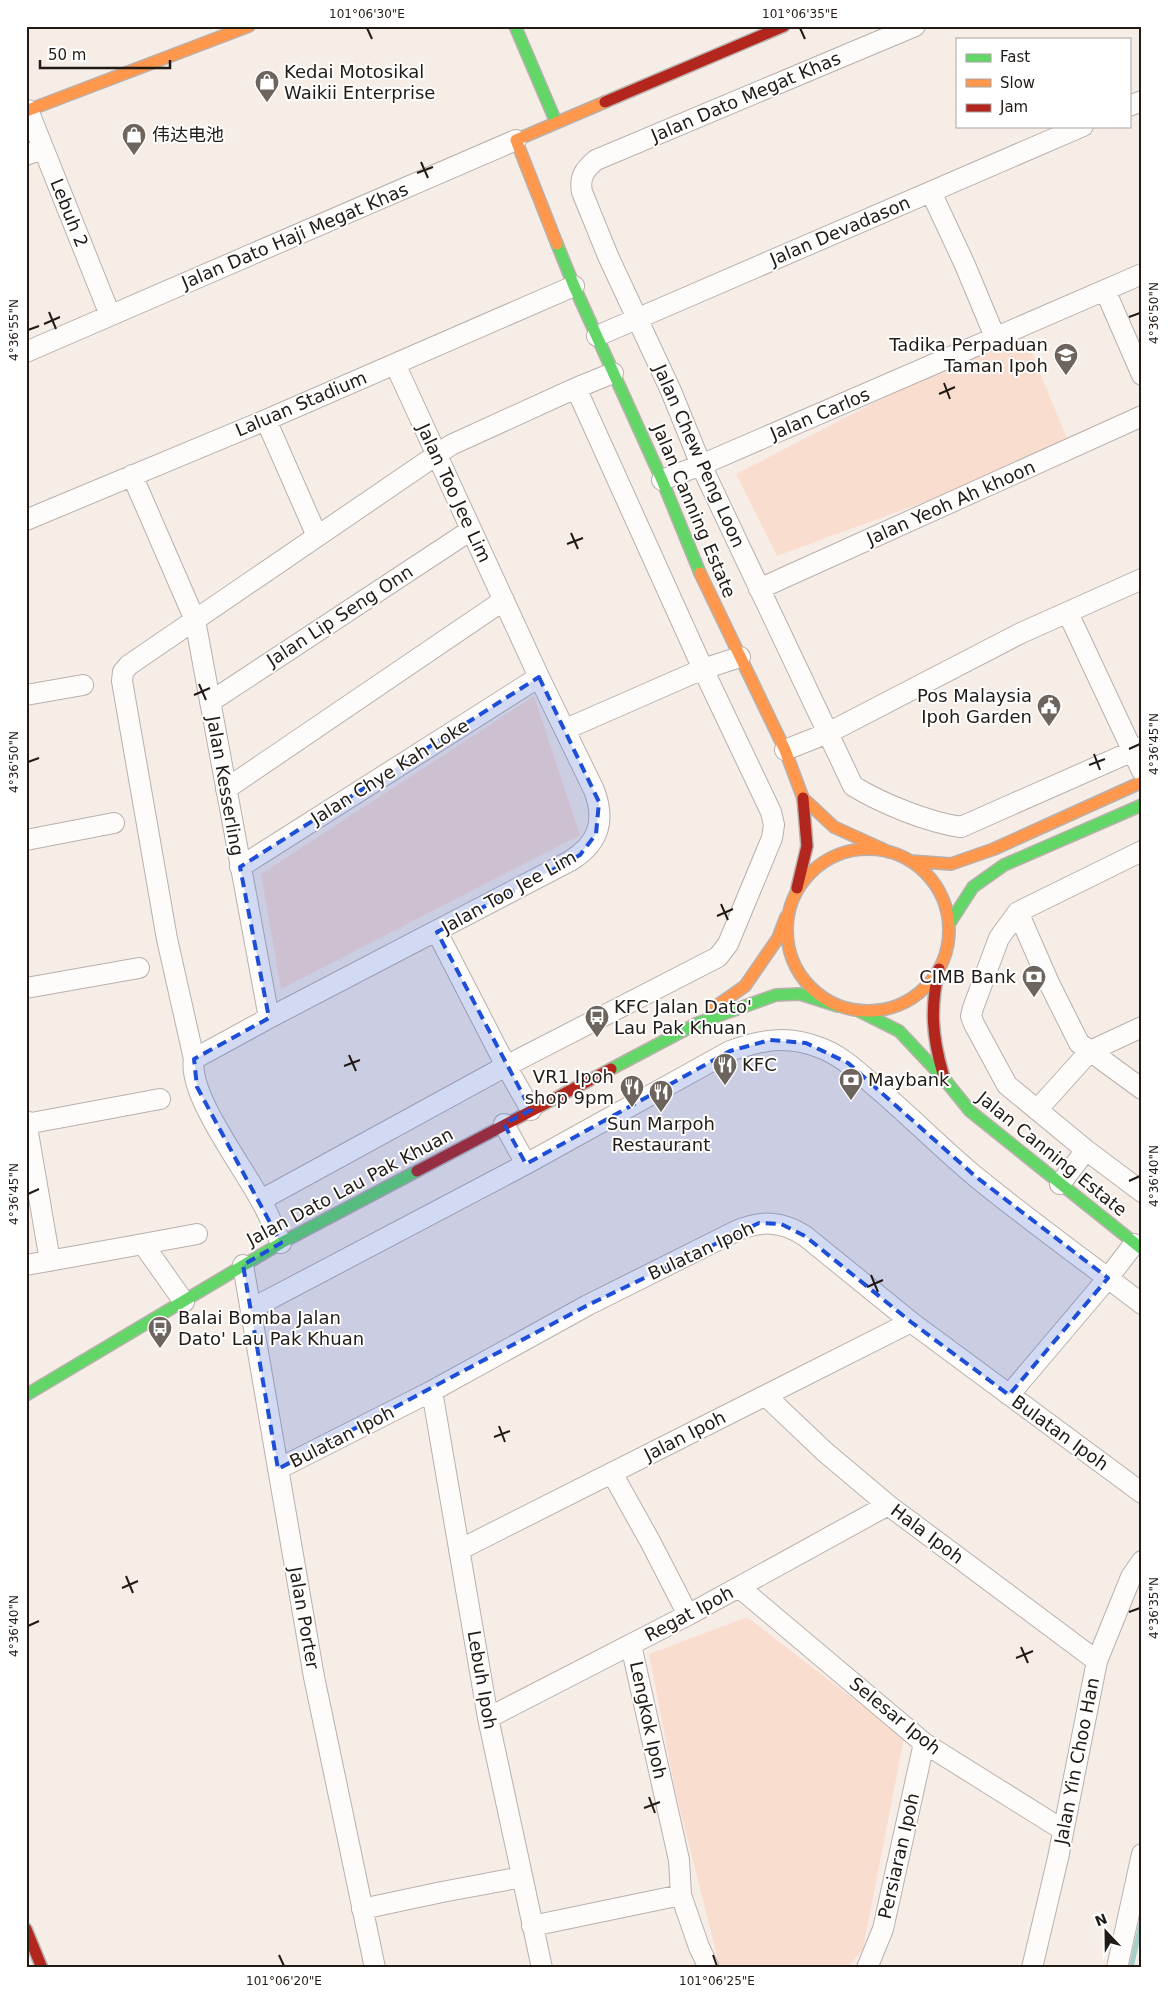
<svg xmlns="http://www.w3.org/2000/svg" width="1168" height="1994" font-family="'DejaVu Sans','Noto Sans SC',sans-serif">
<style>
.green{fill:#f9ded0}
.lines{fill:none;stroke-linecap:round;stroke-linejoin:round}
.stream{stroke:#a6cec9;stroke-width:5}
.street-casing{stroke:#b9b0ac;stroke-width:22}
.fast-casing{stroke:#b9b0ac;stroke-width:14}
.slow-casing{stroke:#b9b0ac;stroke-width:14}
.jam-casing{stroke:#b9b0ac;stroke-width:14}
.street{stroke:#fefcfb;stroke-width:20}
.fast{stroke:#63d668;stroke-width:11}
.slow{stroke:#ff974d;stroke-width:11}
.jam{stroke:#b3261e;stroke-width:11}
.marked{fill:#1d4ed8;fill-opacity:0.2;stroke:#1d4ed8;stroke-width:4;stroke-dasharray:10 6;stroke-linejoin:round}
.ticks{fill:none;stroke:#221a15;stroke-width:2}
.labels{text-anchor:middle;stroke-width:4;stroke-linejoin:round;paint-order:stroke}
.poi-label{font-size:18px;fill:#221a15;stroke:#fff;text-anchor:start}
.street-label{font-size:18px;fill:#221a15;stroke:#fff}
.neatline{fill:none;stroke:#221a15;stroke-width:2}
.ticks-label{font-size:12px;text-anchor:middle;fill:#221a15}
</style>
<rect width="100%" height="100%" fill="#f7ede7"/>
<path class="green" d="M1021,327L1071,448L777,556L736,474Z
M534,696L580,835L281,989L261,874Z
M747,1617L904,1738L863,1949L847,1968H724L719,1964L676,1794L649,1654Z"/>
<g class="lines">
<path class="stream" d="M1131,1968L1142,1919"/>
<defs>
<path id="street" d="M915,26L596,160C585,169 579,177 582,192L608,256L671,391L701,465L853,786C883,804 927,822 961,827L1142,747
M1129,106L1142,101
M28,110L110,315
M26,155L43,148
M931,192L965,265L995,337
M1105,290L1142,375
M597,336L1083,126
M26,352L516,140
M576,388L613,373
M266,420L317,536
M132,475L195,620L269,1018
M662,480L701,465L1142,274
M26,520L266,420L574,286
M759,589L1142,416
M1068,613L1142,771
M26,695L83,685
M210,702L471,530
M566,729L703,669L740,657
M785,750L828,733L1021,633L1142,579
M226,789L504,600
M26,840L114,823
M1142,851L1018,912L999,938L973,1008L971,1016L974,1024L1007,1085L1086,1150L1142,1192
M240,867L539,677
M1018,912L1049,983L1079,1043L1142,1089
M437,932L506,1066L531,1110
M26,988L139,968
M194,1059L269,1018L570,861C598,844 606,821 594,790L539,677L395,364
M1037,1110L1090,1051L1142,1027
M26,1121L50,1261
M26,1124L160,1099
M504,1124L526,1164
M1060,1184L1086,1150
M261,1200L506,1066L718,957L728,944L772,838L774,825L771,812L703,669L576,388L451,445L129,665L123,672L122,681L167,939L194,1059C187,1094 244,1168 261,1201C269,1214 274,1229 281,1243
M143,1244L197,1234
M26,1265L143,1244L184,1302
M243,1265L314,1677L375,1968
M251,1309L526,1164L730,1051C761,1040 787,1035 818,1047C839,1054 855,1069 871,1083C907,1113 940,1147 976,1177C1030,1221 1087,1262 1142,1304
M432,1391L488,1718L542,1968
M1009,1395L1108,1278L1134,1244
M766,1396L825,1452L888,1505L1097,1661
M278,1469L432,1391L588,1305L736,1231C761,1220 782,1221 805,1236L911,1322L1142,1493
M612,1473L651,1543L688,1615
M459,1550L911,1322
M739,1587L924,1743L1063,1830
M631,1645L679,1860L681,1895L699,1947L709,1968
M488,1718L688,1615L888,1505
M362,1909L442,1892L522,1877
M532,1926L681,1895
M867,1968L883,1929L924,1743
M1032,1968L1058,1858L1097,1661L1131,1577L1142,1561
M1117,1968L1142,1854"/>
<path id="fast" d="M515,26L556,122
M557,244L574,286L662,480L700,573
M949,924L973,887L1004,865L1142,805
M859,1011L899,1031L945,1080L970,1111L1142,1249
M611,1069L698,1023L776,995L800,994L838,1006
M26,1395L281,1243L417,1171"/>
<path id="slow" d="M26,111L249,26
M557,244L516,140L605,102
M700,573L785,750L803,798L834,827L889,852
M787 930a81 81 0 1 1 162 0a81 81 0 1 1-162 0Z
M910,861L951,864L994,849L1142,782
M715,1007L745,986L778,938L786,917"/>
<path id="jam" d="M605,102L784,26
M797,888L807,846L803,798
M939,969C930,1008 932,1036 943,1074
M417,1171L611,1069
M26,1929L42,1968"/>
</defs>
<use href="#street" class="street-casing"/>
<use href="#fast" class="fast-casing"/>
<use href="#slow" class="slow-casing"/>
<use href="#jam" class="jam-casing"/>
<use href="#street" class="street"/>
<use href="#fast" class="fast"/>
<use href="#slow" class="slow"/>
<use href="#jam" class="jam"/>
</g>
<path class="marked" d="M539,677L599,802L596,834L580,855L437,932L531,1110L504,1124L526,1164L730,1051L770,1040L806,1043L848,1063L975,1176L1108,1278L1009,1395L911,1322L805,1236L781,1224L759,1223L588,1305L278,1469L243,1265L281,1243L197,1087L194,1059L269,1018L240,867Z"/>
<path class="ticks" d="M367,28L372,39M800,28L805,39M421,162L428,178M417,173L433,167M49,312L56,329M1129,317L1140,313M44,324L60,317M28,330L39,326M944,383L950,399M939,394L955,387M571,533L578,549M567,544L583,538M199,684L206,700M194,695L210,688M1129,749L1140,744M1094,754L1100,770M28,762L39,758M1089,765L1105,759M721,904L728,920M717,916L733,909M349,1055L356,1071M344,1066L360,1060M1129,1181L1140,1176M28,1194L39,1189M871,1275L878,1292M867,1287L883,1280M499,1426L505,1442M494,1437L510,1431M126,1576L133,1593M122,1588L138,1581M1129,1612L1140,1608M28,1626L39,1621M1021,1647L1028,1663M1016,1658L1033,1651M649,1797L655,1813M644,1808L660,1802M279,1955L284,1966M713,1955L717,1966"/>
<defs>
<symbol id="shop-pin" viewBox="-11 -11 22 30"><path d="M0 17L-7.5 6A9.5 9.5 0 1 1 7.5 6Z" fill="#6d645e" stroke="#fff"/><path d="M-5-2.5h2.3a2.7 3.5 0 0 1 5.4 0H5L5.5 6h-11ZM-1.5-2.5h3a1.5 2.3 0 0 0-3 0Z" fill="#fff"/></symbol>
<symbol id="school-pin" viewBox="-11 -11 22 30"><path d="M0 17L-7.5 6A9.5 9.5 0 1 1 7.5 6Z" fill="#6d645e" stroke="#fff"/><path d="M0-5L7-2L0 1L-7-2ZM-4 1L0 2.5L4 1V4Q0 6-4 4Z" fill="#fff"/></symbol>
<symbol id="civic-pin" viewBox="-11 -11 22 30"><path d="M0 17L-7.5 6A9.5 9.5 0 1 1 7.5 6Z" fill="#6d645e" stroke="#fff"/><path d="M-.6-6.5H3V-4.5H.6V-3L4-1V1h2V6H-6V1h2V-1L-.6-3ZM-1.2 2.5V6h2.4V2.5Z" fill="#fff"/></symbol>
<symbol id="bank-pin" viewBox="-11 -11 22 30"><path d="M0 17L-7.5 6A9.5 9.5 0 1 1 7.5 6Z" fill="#6d645e" stroke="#fff"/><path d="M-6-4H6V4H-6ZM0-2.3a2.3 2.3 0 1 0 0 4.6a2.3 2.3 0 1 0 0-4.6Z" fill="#fff"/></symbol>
<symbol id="bus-pin" viewBox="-11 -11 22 30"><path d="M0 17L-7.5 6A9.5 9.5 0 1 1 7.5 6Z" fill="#6d645e" stroke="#fff"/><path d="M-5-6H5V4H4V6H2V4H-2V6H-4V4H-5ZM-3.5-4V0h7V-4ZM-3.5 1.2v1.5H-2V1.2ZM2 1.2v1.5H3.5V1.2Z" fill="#fff"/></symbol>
<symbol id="restaurant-pin" viewBox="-11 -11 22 30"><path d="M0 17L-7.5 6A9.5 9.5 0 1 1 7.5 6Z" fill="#6d645e" stroke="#fff"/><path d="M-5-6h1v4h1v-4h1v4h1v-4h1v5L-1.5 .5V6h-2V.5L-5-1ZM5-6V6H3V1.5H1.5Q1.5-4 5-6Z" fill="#fff"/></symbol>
</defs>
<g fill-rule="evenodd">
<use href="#shop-pin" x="253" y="68" width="28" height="38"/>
<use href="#shop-pin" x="120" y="121" width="28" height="38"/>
<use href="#school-pin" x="1052" y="341" width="28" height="38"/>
<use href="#civic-pin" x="1035" y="692" width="28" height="38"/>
<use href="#bank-pin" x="1020" y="963" width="28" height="38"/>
<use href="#bus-pin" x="583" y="1003" width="28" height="38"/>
<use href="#restaurant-pin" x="711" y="1051" width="28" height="38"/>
<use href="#bank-pin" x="837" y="1066" width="28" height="38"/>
<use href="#restaurant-pin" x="618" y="1073" width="28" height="38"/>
<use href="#restaurant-pin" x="647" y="1078" width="28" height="38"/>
<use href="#bus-pin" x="146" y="1314" width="28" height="38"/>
</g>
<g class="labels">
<g class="poi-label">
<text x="284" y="78">Kedai Motosikal<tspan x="284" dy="21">Waikii Enterprise</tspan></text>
<text x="152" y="141">伟达电池</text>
<text x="1048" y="351" text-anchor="end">Tadika Perpaduan<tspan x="1048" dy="21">Taman Ipoh</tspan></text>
<text x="1032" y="702" text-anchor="end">Pos Malaysia<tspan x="1032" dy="21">Ipoh Garden</tspan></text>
<text x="1016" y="983" text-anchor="end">CIMB Bank</text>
<text x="614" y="1013">KFC Jalan Dato'<tspan x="614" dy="21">Lau Pak Khuan</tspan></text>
<text x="742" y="1071">KFC</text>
<text x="614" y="1083" text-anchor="end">VR1 Ipoh<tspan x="614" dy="21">shop 9pm</tspan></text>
<text x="868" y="1086">Maybank</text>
<text x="661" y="1130" text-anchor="middle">Sun Marpoh<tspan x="661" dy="21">Restaurant</tspan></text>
<text x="178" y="1324">Balai Bomba Jalan<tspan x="178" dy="21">Dato' Lau Pak Khuan</tspan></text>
</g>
<g class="street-label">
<text transform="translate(746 97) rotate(-23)" y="6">Jalan Dato Megat Khas</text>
<text transform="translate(69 213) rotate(68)" y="6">Lebuh 2</text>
<text transform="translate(840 231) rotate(-23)" y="6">Jalan Devadason</text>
<text transform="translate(295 236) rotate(-23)" y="6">Jalan Dato Haji Megat Khas</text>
<text transform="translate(301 404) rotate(-23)" y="6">Laluan Stadium</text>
<text transform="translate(820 414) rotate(-23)" y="6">Jalan Carlos</text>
<text transform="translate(699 456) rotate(66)" y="6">Jalan Chew Peng Loon</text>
<text transform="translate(454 493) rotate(65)" y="6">Jalan Too Jee Lim</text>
<text transform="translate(951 503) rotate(-24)" y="6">Jalan Yeoh Ah khoon</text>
<text transform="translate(694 511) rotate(67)" y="6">Jalan Canning Estate</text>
<text transform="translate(340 616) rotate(-33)" y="6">Jalan Lip Seng Onn</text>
<text transform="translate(390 772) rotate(-32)" y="6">Jalan Chye Kah Loke</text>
<text transform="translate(225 786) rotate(80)" y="6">Jalan Kesserling</text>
<text transform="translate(509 892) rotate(-29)" y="6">Jalan Too Jee Lim</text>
<text transform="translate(1052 1154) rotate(39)" y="6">Jalan Canning Estate</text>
<text transform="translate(350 1187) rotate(-28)" y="6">Jalan Dato Lau Pak Khuan</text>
<text transform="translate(701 1251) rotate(-25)" y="6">Bulatan Ipoh</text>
<text transform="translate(1060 1433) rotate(36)" y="6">Bulatan Ipoh</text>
<text transform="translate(685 1436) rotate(-27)" y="6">Jalan Ipoh</text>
<text transform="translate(342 1437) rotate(-27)" y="6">Bulatan Ipoh</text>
<text transform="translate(927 1534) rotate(37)" y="6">Hala Ipoh</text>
<text transform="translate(689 1614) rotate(-28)" y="6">Regat Ipoh</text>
<text transform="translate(304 1618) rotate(80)" y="6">Jalan Porter</text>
<text transform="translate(482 1680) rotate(80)" y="6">Lebuh Ipoh</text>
<text transform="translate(895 1716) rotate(39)" y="6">Selesar Ipoh</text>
<text transform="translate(648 1720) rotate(78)" y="6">Lengkok Ipoh</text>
<text transform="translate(1077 1761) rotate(-79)" y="6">Jalan Yin Choo Han</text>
<text transform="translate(899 1856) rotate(-77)" y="6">Persiaran Ipoh</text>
</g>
</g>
<rect width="1168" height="1994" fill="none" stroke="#ffffff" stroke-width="55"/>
<rect x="956" y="38" width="175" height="90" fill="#ffffff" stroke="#a7a3a1"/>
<rect x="966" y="54" width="25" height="8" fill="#63d668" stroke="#a7a3a1"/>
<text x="1000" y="62" font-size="15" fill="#221a15">Fast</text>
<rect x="966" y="79" width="25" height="8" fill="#ff974d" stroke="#a7a3a1"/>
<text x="1000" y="88" font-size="15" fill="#221a15">Slow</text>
<rect x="966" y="104" width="25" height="8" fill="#b3261e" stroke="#a7a3a1"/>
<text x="1000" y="112" font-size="15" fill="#221a15">Jam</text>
<g transform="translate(1106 1932) rotate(338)" stroke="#ffffff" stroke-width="4" paint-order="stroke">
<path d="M0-4L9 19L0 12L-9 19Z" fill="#221a15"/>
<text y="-8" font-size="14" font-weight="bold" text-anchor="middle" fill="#221a15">N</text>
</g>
<path d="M40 60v8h130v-8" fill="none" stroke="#221a15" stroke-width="2.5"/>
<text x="48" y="60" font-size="15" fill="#221a15" stroke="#ffffff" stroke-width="4" paint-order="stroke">50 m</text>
<rect x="28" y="28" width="1112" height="1938" class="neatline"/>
<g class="ticks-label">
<text x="367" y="18">101°06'30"E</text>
<text x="800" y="18">101°06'35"E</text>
<text transform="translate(1154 313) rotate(-90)" y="4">4°36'50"N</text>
<text transform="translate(14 330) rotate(-90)" y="4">4°36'55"N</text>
<text transform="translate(1154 744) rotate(-90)" y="4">4°36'45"N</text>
<text transform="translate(14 762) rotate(-90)" y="4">4°36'50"N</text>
<text transform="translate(1154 1176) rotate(-90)" y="4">4°36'40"N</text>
<text transform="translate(14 1194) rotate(-90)" y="4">4°36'45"N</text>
<text transform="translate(1154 1608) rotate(-90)" y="4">4°36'35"N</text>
<text transform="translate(14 1626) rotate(-90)" y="4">4°36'40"N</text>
<text x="284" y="1985">101°06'20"E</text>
<text x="717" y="1985">101°06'25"E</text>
</g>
</svg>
